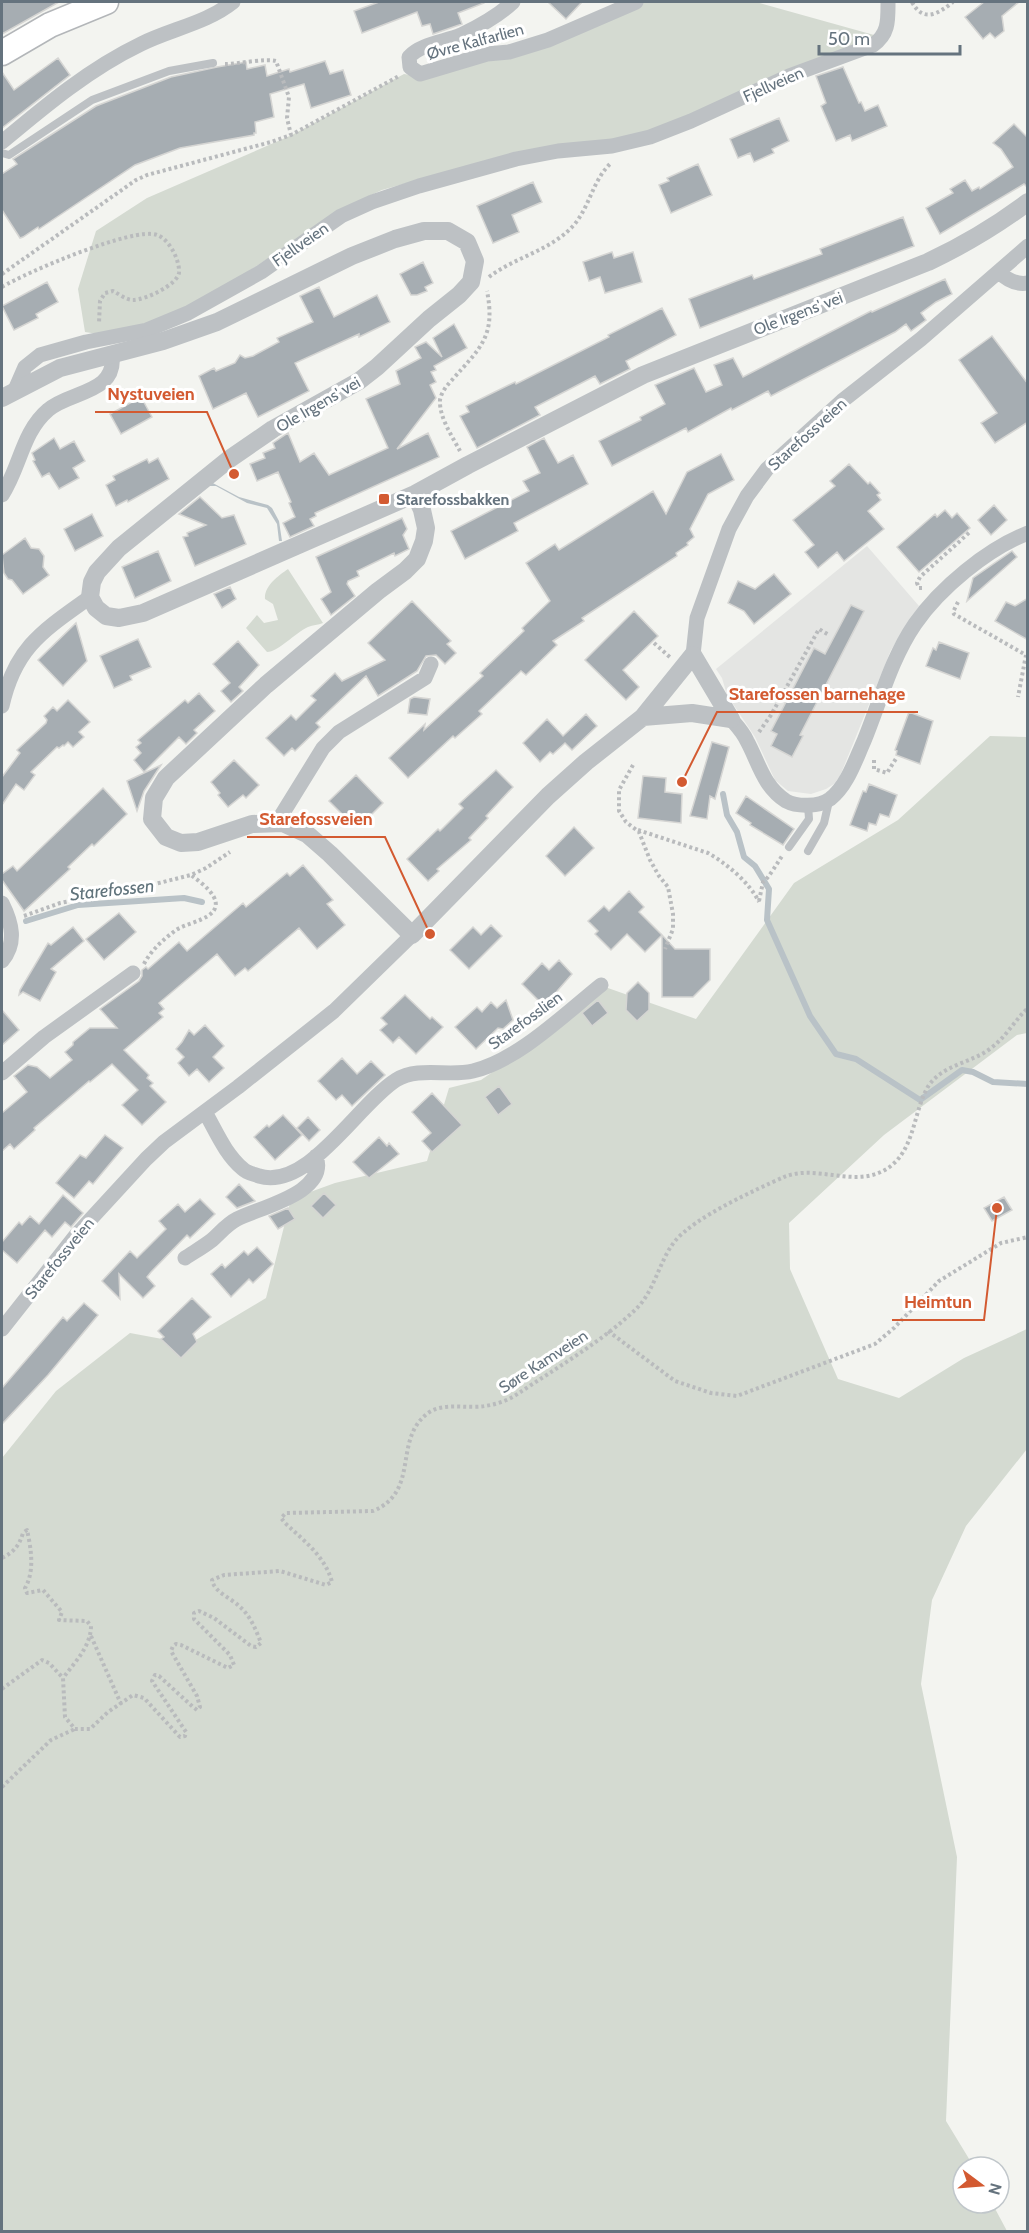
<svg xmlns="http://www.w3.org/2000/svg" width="1029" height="2233" font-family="Cabin,sans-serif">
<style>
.built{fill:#e4e5e3}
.green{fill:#d4dad1}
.water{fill:#b9c2c7}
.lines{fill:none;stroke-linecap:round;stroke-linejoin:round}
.stream{stroke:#b9c2c7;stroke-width:6}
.building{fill:#a6adb2;stroke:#d5d5d3;stroke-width:1.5}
.primary-casing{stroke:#b3b6b9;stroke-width:27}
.path{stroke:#b9bbbd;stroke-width:4;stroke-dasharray:3 3;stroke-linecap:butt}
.service{stroke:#bdc1c4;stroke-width:8}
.minor{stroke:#bdc1c4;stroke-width:15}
.tertiary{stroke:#bdc1c4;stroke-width:18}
.primary{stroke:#fff;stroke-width:24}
.poi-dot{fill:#d35a31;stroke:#fff;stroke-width:2}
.labels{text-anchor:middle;stroke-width:6;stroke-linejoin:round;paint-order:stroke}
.street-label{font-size:16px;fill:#65737e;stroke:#fff}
.poi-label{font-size:16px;font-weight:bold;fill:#65737e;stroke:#fff;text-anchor:start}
.water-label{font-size:18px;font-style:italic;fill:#61747c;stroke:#fff}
.leader{fill:none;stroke:#d35a31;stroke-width:2}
.callout-dot{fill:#d35a31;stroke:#fff;stroke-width:2}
.callout-label{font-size:18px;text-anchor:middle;font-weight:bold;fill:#d35a31;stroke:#fff;stroke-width:6;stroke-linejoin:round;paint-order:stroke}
</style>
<rect width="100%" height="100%" fill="#f3f4f0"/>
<path class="built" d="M867,546L919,606L891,650L840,776L834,784L826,789L811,794L788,791L775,780L755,737L727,695L722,678L716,669Z"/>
<path class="green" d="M644,2H756L874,35L873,46L647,139L500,157L382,190L343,208L182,316L111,336L85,332L78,289L96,231L147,198L292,135L404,74L424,77L564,39Z
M288,569L323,623C318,625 313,625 308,627C295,633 278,652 267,652L246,628L257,615L264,623L278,620L273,604L265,599C264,586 278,576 288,569Z
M990,736L1027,737V1033L1017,1035L884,1135L789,1223L790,1269L838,1379L899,1398L964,1358L1027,1329V1449L966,1526L932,1600L921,1684L957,1857L946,2121L974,2167H963V2203H992L1007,2231L2,2232V1458L56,1391L130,1333L189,1344L266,1298L291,1199L335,1183L427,1161L449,1088L481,1080L565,1023L605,987L696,1019L794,883L898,820Z"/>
<path class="water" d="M209,481L239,497L268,505L272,508L279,521L282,541H279L277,524L267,508L247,503L216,486H209Z"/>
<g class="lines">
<path class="stream" d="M723,794L727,815L737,832L744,857L755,866L769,889L767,920L810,1016L836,1054L856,1059L920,1100L962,1070L973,1072L993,1082L1028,1084
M26,921L78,905L184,898L202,902"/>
</g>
<path class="building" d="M2,2H59L2,34Z
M379,2H484V3L458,13L462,24L433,34L430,24L422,26L417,12L362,33L354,11Z
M548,2H582L566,19Z
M984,2H1019L1002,16L1004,31L995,38L990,33L983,39L965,17Z
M58,58L70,75L2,128V72L14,90Z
M325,61L330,74L343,70L351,95L311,108L304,84L270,94L274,117L255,122L256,133H254V135L180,148L135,165L39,229L38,227L23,237L20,238L2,210V174L17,164L13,159L96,106L171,77L217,67L246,62L247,69L265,65L267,76L289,69L290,72Z
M843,67L859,103L861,102L865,111L878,105L887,126L852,141L850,135L836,141L821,106L826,103L816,76Z
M779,118L789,141L772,149L774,153L754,162L750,153L738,158L730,139Z
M1014,124L1028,138V188L1024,184L940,234L926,208L953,193L950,189L965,180L972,191L979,187L980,189L1013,167L1001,149L993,143Z
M698,164L712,195L671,213L659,185L669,181L667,178Z
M533,182L542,202L512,215L519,232L493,243L477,206Z
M903,217L914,246L700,328L689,299L752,275L754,279L822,254L820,249Z
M612,252L614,258L633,252L642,282L605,293L600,277L589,281L583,262Z
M423,262L433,283L425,287L427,291L417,295H411L400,274Z
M945,279L952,294L936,302L921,313L926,320L911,331L906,324L895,332L771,396L768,391L732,410L731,408L688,432L686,428L612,466L599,441L641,420L640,417L665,404L655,385L694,368L706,392L722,385L714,365L733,358L743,377L871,311L872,312Z
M47,282L58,302L36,314L38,318L14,330L2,306Z
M319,287L334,317L377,295L390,322L359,337V334L295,363L309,391L258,417L246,393L213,409L199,376L214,368L216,371L235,363L240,355L245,358L253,356L279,342L277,338L313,322L300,296Z
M662,308L676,335L626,361L630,369L600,384L595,376L535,407L540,415L477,448L460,416L469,412L466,406L515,382L516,384L609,337L608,335Z
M454,324L467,348L434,366L436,370L431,372L436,382L430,385L436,398L397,449L428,433L439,457L315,513L316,516L310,519L314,526L290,537L283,523L295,517L289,503L291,502L278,472L257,481L250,464L265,458L263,453L275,448L273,443L288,433L300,462L314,453L329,475L388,448L366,399L400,384L396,371L421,358L415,347L426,342L442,357L433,338Z
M992,336L1028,384V422L995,443L981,423L997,413L959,360Z
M141,397L152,417L121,434L110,414Z
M54,438L60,449L74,441L85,461L73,468L79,478L59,489L49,473L42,477L33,461L35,460L32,453Z
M544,438L558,463L573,455L588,484L514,523L518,531L465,559L451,531L529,491L523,481L540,473L527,447Z
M721,454L734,480L708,494L690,529L694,537L687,543L688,545L676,553L677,556L582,618L584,621L553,641L557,645L526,675L521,671L479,711L482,714L455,738L453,736L408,778L389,758L425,724L424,730L483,676L480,673L524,631L522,628L550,601L526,563L555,544L559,550L653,491L666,514L687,472Z
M158,458L169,479L128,502L127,500L116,506L106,485L115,480L113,476L147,459L149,463Z
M849,464L868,484L870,482L880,493L877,495L881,500L868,511L884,529L844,561L837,552L818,568L805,552L814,545L793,520L835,486L830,481Z
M200,497L222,518L234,515L246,544L195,566L183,537L188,536L187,533L206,525L179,514Z
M994,505L1007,520L991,535L978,520Z
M945,510L952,518L957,513L970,528L919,572L897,547L935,514L937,517Z
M92,514L103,536L75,551L64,529Z
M402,518L407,529L403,535L409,549L395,556L394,553L357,571L359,576L348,581L347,584L355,596L331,615L321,599L331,592L316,557Z
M25,538L31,548L39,549L44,556L43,567L49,575L23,594L12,580L8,579L4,573L2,555Z
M158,551L171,581L135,598L122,567Z
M1012,551L1017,557L967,601L973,578Z
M774,574L791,594L754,624L744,611L728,603L738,581L755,589Z
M230,587L236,599L222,608L214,594Z
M1028,598V640L995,621L1006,602L1015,606Z
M412,601L451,641L447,644L456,653L445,664L436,655L426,656L417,671L378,696L366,676L316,723L320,727L295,751L292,748L284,756L266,738L291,715L296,720L316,700L311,696L335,673L342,681L385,660L368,643Z
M851,605L864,611L800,735L803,736L792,757L771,746L777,734L771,731L814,648L825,654Z
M634,611L658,636L623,670L639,687L626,700L585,660Z
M76,623L87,661L63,686L38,660Z
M138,639L151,667L130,676L132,680L114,688L100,656Z
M238,641L259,665L239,687L243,691L231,702L221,691L230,683L213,664Z
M939,642L969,653L960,679L926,666L933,648L936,650Z
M199,693L215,711L194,730L197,733L186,744L179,737L144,772L134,760L141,753L136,747L141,743L138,740L185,700L188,703Z
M414,697L430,699L427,715L408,713L410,699Z
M68,700L90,722L79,732L84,737L73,747L68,742L64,746L63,745L59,748L57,747L31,772L35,775L24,790L16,784L2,805V777L20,753L17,750L46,723L47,720L44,716L53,707L57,711Z
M909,712L933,721L920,764L896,755L897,751L895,750Z
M586,714L597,726L572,750L565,743L553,754L550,752L540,762L523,743L547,719L563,736Z
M712,742L729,747L715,799L710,796L707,819L690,816Z
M234,760L259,785L246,798L243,795L228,807L218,795L220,793L211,782Z
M161,765L144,791L137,811L127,781Z
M496,770L513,787L486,816L488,818L469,838L471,840L437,869L439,871L428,881L407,859L438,829L440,831L463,808L459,804Z
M356,775L383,803L368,818L365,815L354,826L329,801Z
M643,776L666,778L665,792L682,794L681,823L638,818Z
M869,784L897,795L889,817L880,814L876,825L869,823L867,831L850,825L863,791L866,792Z
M103,788L127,814L94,846L92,844L68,867L70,869L24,911L2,880V874L13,866L17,871Z
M746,796L794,829L783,845L750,825L751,823L736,813Z
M574,827L594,848L565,876L546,856Z
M303,865L333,900L327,904L345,925L317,949L299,928L248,971L245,968L235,976L217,954L159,1003L164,1009L159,1013L163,1017L124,1050L149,1075L147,1078L153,1083L150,1086L166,1102L142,1125L122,1105L138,1090L112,1064L90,1082L89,1081L34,1128L35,1130L14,1149L10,1144L2,1151V1113L27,1092L14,1076L28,1065L37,1067L50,1078L72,1060L65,1052L73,1045V1042L90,1028H117L100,1009L139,981L142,976V970L146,967L148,969L179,942L187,951L243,903L246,907L287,873L290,876Z
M629,891L644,907L639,912L662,935L645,952L627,934L611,950L595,934L598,931L588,921L604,906L609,911Z
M119,913L136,932L104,960L86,939Z
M491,925L502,936L469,969L450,950L473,927L481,935Z
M73,927L84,941L51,969L56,972L40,1001L23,992L19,995L20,990L48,943L51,945Z
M662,935L675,949H710V980L693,997H662Z
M559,960L572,974L545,1005L542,1004L522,984L542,963L549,970Z
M638,982L649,993V1010L637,1021L626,1010L627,993Z
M405,995L430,1019L432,1017L443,1027L416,1054L399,1037L393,1043L380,1030L387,1024L381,1018Z
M506,1000L513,1020L503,1029L498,1028L476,1049L455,1027L477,1007L482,1012L491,1002L497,1008Z
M598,1000L608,1013L592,1026L582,1013Z
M2,1010L19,1030L2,1045Z
M205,1025L224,1046L213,1057L224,1068L209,1082L197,1069L189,1076L178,1063L184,1057L176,1049L182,1042L189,1030L194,1035Z
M342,1058L357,1074L371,1061L385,1075L352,1106L342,1095L336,1100L318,1081Z
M499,1086L512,1104L498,1115L485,1097Z
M432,1093L462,1125L432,1152L422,1141L431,1133L412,1112Z
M283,1115L302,1135L275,1160L254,1137L267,1125L269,1127Z
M308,1117L320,1130L309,1141L297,1128Z
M105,1135L123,1148L93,1184L89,1181L74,1198L56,1183L80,1155L86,1158Z
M379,1137L387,1146L389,1143L399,1154L369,1178L353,1162Z
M239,1184L255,1201L237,1208L226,1197Z
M324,1193L336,1205L323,1218L311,1206Z
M63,1195L83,1213L71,1227L65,1222L52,1237L45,1230L17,1263L2,1250V1242L19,1222L22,1225L30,1216L39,1224Z
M1004,1197L1012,1210L992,1221L984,1208Z
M200,1199L215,1214L190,1238L187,1235L151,1272L147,1277L155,1286L143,1298L119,1274L120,1299L102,1281L130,1251L137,1258L166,1229L159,1221L178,1204L185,1212Z
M288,1208L295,1219L278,1229L269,1216Z
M257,1247L273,1264L253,1283L249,1279L231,1297L211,1274L222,1264L225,1268L244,1251L248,1255Z
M192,1298L211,1317L193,1334L197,1342L181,1358L161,1339L164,1337L158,1331Z
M84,1303L98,1315L48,1375L2,1424V1388L63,1317L67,1321Z"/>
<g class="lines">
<defs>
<path id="primary" d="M2,53L50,25L106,2"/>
</defs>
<use href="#primary" class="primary-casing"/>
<path class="path" d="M912,2C923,23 938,14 953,2
M225,64C238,64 266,58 276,61L289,97L287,118L291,135
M2,274L136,180L147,175L271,142L291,135L399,76
M489,277C515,257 550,251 573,226C590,207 592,181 611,163
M2,287C25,273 134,226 157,235C169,239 180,260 179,273C177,285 145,300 133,300C126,300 119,294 113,291L105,293L100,301L99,323
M460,451C452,436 439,417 440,400C441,393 447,385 452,380C480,348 496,337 487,291
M922,588H919L917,583L920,577L971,531
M958,602L953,612L954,614L1026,655L1018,697
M654,643L671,658
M759,732L771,715L819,629L829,635
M874,760V769L887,773L897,757
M633,765L619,790V811L626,822L639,832L650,860L659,876L668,887L673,914V929L665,949
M638,830L708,853C726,863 750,883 759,902
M759,901L763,882C768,879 778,862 782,856
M24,916L60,903L151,885L191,875L206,868L230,852
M144,964C151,950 164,939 176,930C184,925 194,923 202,919C232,906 206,886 191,875
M608,1331L675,1381L711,1393L737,1396L875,1344L894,1328L939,1281L1001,1243L1028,1237
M2,1558C14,1552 19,1546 23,1533L27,1530C31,1548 35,1571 25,1588L27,1593L43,1590L62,1612L59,1620L87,1621L91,1626C91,1646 75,1662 63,1678
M91,1636L121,1704
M2,1689L42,1660L49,1663L63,1678L65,1717L75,1729H90L108,1712L133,1695L144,1698L180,1737L185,1736L186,1732L152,1681L155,1675L159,1676L193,1707L197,1710L200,1707L197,1696L171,1651L173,1646L176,1644L181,1645L228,1668L234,1665L230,1655L194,1619V1613L199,1611L214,1618L251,1646L256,1647L261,1643C256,1630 250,1615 239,1606C231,1598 214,1592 212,1580L224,1575L280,1571L326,1585L332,1582C325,1556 304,1541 285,1523L281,1518L286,1513L373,1511C421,1491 392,1440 428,1413C443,1402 468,1409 485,1406C498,1404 509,1400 519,1393C555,1369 607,1338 637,1308C655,1290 659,1261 675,1241C695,1217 755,1190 784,1177C815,1164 852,1187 883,1171C916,1154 912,1112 929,1085C944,1064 972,1063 991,1048C1006,1037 1014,1021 1028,1008
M2,1787L51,1740L75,1729"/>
<path class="service" d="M2,153L9,155L92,100L169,71L213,63
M789,847L809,819L808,805
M808,851L824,823L829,801"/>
<path class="minor" d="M513,2C498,16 480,26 461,35C444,42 421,44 409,57L410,67L420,74L487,54L509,52L548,40L636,2
M2,142C45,106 89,69 141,44C171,29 207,23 233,2
M999,272C1007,280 1016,285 1028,283
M15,390L25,367L40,355L86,342L147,330L188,313L261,272L341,216L372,202L419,186L516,159L558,151L612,146L650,137L691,121L789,76L873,45C889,34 888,20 888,2
M2,495C20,468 22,432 48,410C69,391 117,394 112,355
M693,655L697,618L729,529L747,496L767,469L842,401L921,339L1028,246
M2,706C15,647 44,630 90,597
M731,719C737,726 743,732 747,741C759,763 763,786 786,801C797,807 819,807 830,799C847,786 855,761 864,741C880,702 891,659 915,624C940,588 987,549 1028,533
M276,824L323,748L339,732L425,678L431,664
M2,903C12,923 17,943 2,961
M2,1073L44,1037L133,973
M205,1112C216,1131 225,1154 243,1169C247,1173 254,1174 259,1176C308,1191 358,1104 396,1080C419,1066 448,1077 473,1071C517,1061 566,1013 601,985
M185,1258C194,1252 203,1247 212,1240C220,1233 227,1224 237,1219C260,1207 329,1193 316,1156
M2,1329L77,1234L146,1159L164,1142L238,1087L334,1011L412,935"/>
<path class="tertiary" d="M2,398L60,368L163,341L217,322L352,256L395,239L424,231H448L467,242L475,261L471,282L459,295L429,319L377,367L359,381L273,429L228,460L119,548L97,572L92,582L90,597L96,608L106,616L119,618L143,613L415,494L468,465L643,375L928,262C964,245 996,226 1028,202
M415,494L422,510L426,528L424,541L417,559L405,571L378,591L266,685L166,778L154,798L152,819L166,837L181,843L198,842L252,824L283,823L307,834L330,854L412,935L548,796L586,762L643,717L693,655L731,719
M643,717L692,713L731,719"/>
<use href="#primary" class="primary"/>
</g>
<rect class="poi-dot" x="378" y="493" width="12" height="12" rx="3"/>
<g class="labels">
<g class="street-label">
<text transform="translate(475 41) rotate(-15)" y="6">Øvre Kalfarlien</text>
<text transform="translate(773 84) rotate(-24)" y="6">Fjellveien</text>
<text transform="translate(300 244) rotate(-35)" y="6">Fjellveien</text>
<text transform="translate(798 313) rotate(-21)" y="6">Ole Irgens' vei</text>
<text transform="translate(318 404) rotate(-30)" y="6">Ole Irgens' vei</text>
<text transform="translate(807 434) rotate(-42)" y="6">Starefossveien</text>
<text transform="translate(525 1020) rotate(-36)" y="6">Starefosslien</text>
<text transform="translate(59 1258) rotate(-51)" y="6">Starefossveien</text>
<text transform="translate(543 1361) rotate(-33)" y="6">Søre Kamveien</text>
</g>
<g class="poi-label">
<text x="396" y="505">Starefossbakken</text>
</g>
<g class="water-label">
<text transform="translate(112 890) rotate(-6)" y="6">Starefossen</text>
</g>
</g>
<path class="leader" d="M234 474L207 412H95M682 782L717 712H918M430 934L385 837H247M997 1208L984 1320H892"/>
<g class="callout-dot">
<circle cx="234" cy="474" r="6"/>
<circle cx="682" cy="782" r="6"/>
<circle cx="430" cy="934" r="6"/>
<circle cx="997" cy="1208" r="6"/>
</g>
<g class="callout-label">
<text x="151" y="400">Nystuveien</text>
<text x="817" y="700">Starefossen barnehage</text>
<text x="316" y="825">Starefossveien</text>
<text x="938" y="1308">Heimtun</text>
</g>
<rect width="1029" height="2233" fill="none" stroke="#65737e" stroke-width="6"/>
<g transform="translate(981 2185) rotate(106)"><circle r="28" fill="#ffffff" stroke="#c1c7cb" stroke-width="1.5"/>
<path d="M0-4.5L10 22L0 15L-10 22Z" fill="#d35a31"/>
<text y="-9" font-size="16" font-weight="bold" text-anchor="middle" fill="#65737e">N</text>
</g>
<path d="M819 45v9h141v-9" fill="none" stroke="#65737e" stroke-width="3"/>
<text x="828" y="45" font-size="18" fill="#65737e" stroke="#ffffff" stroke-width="4.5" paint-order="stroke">50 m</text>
</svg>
